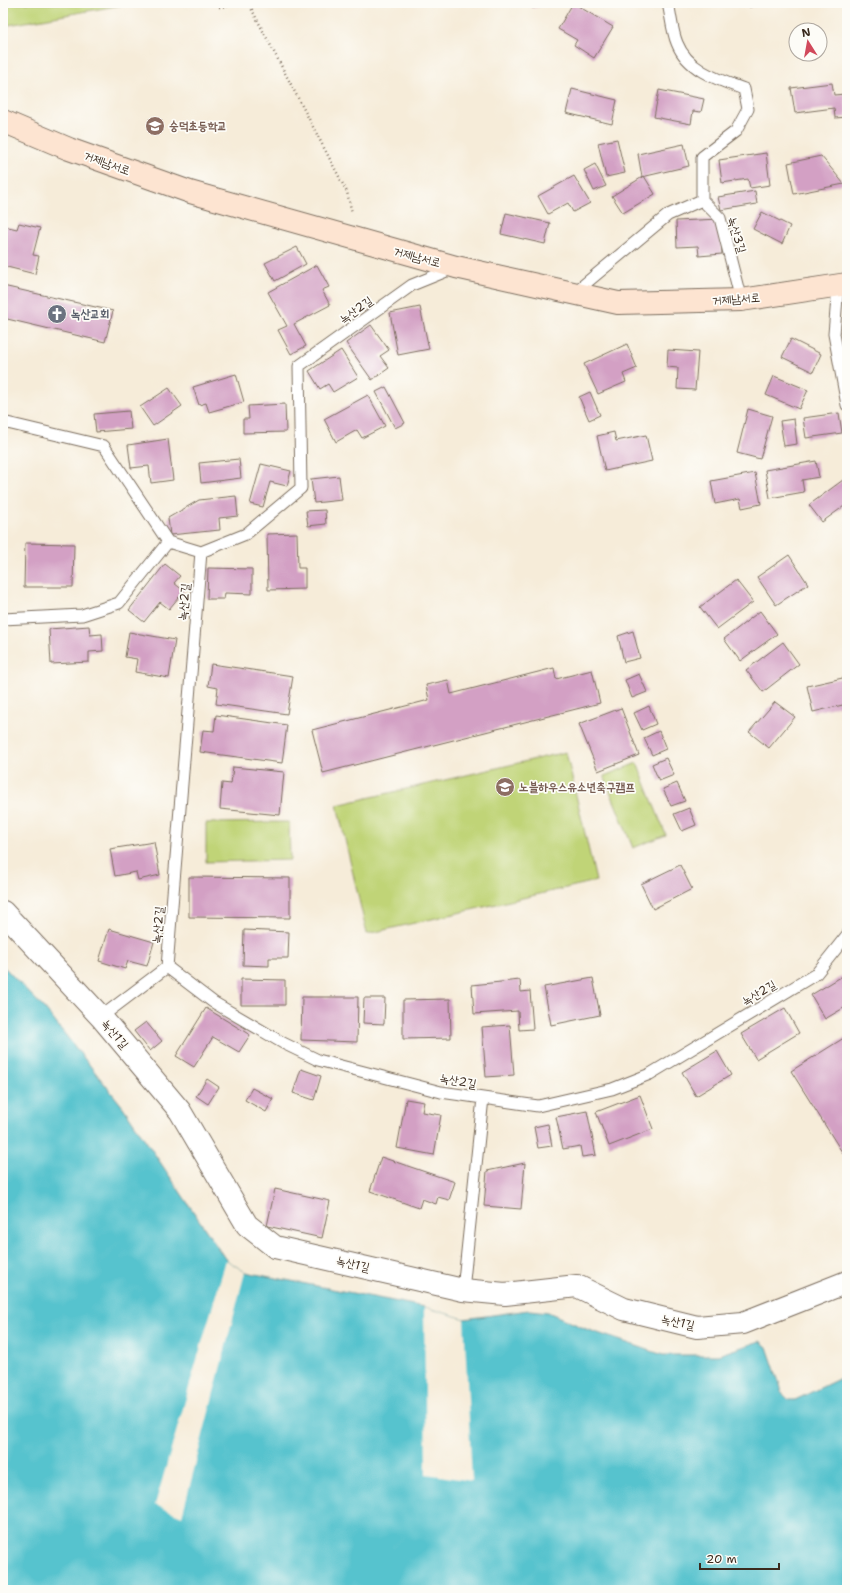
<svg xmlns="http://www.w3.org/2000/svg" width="850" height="1593" font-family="'Shantell Sans','Poor Story',sans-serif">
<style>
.green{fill:#c0d477;stroke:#7e7f4a}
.water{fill:#56c3ce;stroke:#487676}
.pier{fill:#f6ecd9}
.building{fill:#d3a0c4}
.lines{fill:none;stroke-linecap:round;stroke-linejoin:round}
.lane-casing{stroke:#7c6e5f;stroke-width:13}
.street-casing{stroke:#7c6e5f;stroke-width:24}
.secondary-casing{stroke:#7c6e5f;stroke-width:24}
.path{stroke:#7c6e5f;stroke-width:2.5;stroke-dasharray:1 3;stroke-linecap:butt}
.lane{stroke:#fff;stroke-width:11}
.street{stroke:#fff;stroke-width:22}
.secondary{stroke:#fde4d1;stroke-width:22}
.labels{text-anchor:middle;stroke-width:3.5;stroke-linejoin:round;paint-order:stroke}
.education-label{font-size:12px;font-weight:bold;fill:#785e54;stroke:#fdfcf7;text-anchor:start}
.street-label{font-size:12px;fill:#3b2a1e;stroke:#fdfcf7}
.worship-label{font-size:12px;font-weight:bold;fill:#5b616d;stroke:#fdfcf7;text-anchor:start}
</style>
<rect width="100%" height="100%" fill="#fdfcf7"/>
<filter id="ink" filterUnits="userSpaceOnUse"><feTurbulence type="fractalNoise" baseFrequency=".025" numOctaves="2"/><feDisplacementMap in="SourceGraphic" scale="8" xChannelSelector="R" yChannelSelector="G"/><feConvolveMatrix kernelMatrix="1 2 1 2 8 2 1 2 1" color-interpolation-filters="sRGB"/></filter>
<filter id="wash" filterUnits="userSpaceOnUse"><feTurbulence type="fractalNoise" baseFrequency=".012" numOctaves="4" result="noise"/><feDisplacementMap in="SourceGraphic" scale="16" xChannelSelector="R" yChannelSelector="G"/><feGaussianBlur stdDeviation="0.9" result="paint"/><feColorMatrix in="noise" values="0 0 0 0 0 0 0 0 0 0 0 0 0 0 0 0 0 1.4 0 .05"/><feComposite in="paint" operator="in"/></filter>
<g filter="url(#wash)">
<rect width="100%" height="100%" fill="#f6ecd9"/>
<path class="green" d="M3,3H133L3,26Z
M566,752L596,881L367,934L337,805Z
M637,763L666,835L633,848L604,776Z
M289,822L290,860L206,862V823Z"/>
<path class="water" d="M3,966L44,1008L123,1107L226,1260L245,1272L424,1307L464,1319L529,1310L548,1312L586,1329L663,1355H718L760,1341L767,1347L783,1394L789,1400H795L847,1375V1590H3Z"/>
<path class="pier" d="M226,1260L245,1272L182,1516L155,1505Z
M424,1307L464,1319L472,1481L426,1474Z"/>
<g id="blocks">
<path class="building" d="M531,3H554V4L532,8Z
M573,3L613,27L594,58L574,45L577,40L558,29Z
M749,3H770V4L749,7Z
M832,83L834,95L845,94L847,117L835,118L834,108L795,113L791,88Z
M572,89L617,100L612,124L566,113Z
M659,90L704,99L701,112L693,111L691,124L654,117Z
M617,139L625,173L606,177L598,143Z
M684,144L689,166L642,177L638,154Z
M766,153L770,185L750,188L748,179L722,183L719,160Z
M821,156L844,184L794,194L788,163Z
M595,164L606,186L594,191L584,170Z
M574,176L590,203L573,212L568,203L548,214L538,196Z
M644,176L655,194L623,213L612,196Z
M755,191L757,204L721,210L718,197Z
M762,212L790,226L782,244L753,229Z
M506,213L550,223L545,244L501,234Z
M720,219L722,254L699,256L698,246L677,247L676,221Z
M19,223L40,228L33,255L39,256L35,274L3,266L4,226L17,229Z
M297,247L306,264L275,281L265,263Z
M317,265L329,287L322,290L330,305L294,324L306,346L291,354L278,330L287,326L268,292Z
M3,286L113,311L105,342L3,318Z
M420,307L429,349L398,355L390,313Z
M371,325L389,350L380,356L389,368L372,380L346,343Z
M791,339L821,354L813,372L782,357Z
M627,344L637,368L623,374L626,382L598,394L584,364Z
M341,350L358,377L333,392L328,384L320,389L309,371Z
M668,350L698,352L695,390L677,389L678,368L667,367Z
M236,374L244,402L209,412L206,403L199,405L193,387Z
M774,376L808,390L799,409L766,395Z
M386,387L405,423L395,428L376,392Z
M169,388L182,406L153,426L140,407Z
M590,392L600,415L589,420L579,397Z
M368,395L385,426L362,438L357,430L336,442L324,419Z
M285,404L286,432L243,433V419H249L248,406Z
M748,409L772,416L760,459L737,453Z
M129,411L131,429L96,432L94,414Z
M839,413L842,433L806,438L803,418Z
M794,419L797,444L784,446L780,421Z
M614,432L616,441L646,435L652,461L605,471L597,436Z
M168,439L173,480L151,483L149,466L131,468L128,445Z
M239,459L241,478L201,483L199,463Z
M816,461L819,477L802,480L804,492L770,498L765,470Z
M261,464L291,471L287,486L270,482L263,507L250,504Z
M755,473L761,504L742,508L740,499L715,504L711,481Z
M339,476L342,500L314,503L311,479Z
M847,477V504L822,522L809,505Z
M236,496L238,516L219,518L220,530L170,535L168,518L199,500Z
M325,510L326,524L308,526L306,511Z
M297,533L298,568H305V589L268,590L267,534Z
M25,543L74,544L73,587H24Z
M789,555L808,584L776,605L757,577Z
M165,564L180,576L174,583L184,591L169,609L160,602L144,622L129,610Z
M208,568L252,569V594L225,593L224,599H207Z
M736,580L753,602L717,629L700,607Z
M760,611L777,634L740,661L724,639Z
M89,626L90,635L102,634L103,651L89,652V662L51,664L49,629Z
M633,631L640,658L624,662L618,636Z
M129,632L175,640L169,678L135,672L137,659L125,657Z
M783,642L799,664L763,692L746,670Z
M211,664L293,676L287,714L216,704L218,688L208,686Z
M554,668L556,679L592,670L600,703L323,773L312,730L429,700L426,685L448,680L451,694Z
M639,674L647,692L632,698L625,680Z
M847,677V704L813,712L807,686Z
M775,702L795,717L769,748L749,732Z
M649,706L656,724L642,730L634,713Z
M621,708L639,755L598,771L579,724Z
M216,715L287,725L282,763L200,752L203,730L214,731Z
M659,731L666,749L652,755L644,738Z
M666,758L674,775L659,781L652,764Z
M233,767L284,772L280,815L220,809L222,783L231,784Z
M677,783L685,801L671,806L663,789Z
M689,808L696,825L682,831L674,814Z
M154,842L160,875L138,880L136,872L115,876L110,849Z
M680,865L692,889L653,909L641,884Z
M189,877L290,878V918L189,917Z
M109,929L154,942L147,966L128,961L125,969L99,961Z
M244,930L289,932L288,958H269V966L243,965Z
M846,974L847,1006L825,1019L811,995Z
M593,978L600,1015L551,1025L544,987Z
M241,979L285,980V1005H241Z
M520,980L521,992L530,991L533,1029L519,1030L518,1011L474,1014L472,985Z
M302,997H358L357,1042L301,1040Z
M364,998H385L384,1024L363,1023Z
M450,999L451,1038L403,1039V1000Z
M206,1008L250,1035L239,1052L213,1037L194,1067L176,1056Z
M785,1008L799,1033L756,1059L741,1034Z
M146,1022L162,1041L150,1051L134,1031Z
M510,1025L514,1075L486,1077L482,1027Z
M847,1036V1160L791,1071Z
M717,1051L731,1075L696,1096L682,1072Z
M301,1069L321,1076L314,1100L293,1093Z
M207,1079L219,1087L208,1104L196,1096Z
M252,1088L273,1099L266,1112L245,1100Z
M640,1095L653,1129L609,1146L596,1112Z
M406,1099L424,1102L422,1112L441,1115L434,1155L397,1148Z
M587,1111L596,1155L582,1157L580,1146L563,1149L556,1117Z
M548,1124L552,1146L538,1148L534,1127Z
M381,1157L455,1182L449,1200L438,1197L436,1204L422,1199L419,1208L370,1191Z
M525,1163L521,1209L484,1206L487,1171Z
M275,1189L330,1201L322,1238L267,1226Z"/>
</g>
</g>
<g filter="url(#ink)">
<use href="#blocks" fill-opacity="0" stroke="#7c6e5f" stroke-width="1"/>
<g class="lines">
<defs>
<path id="lane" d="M668,3C671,16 672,31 677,43C688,71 719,80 744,89L748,109L736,131L702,157V200L720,218L741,300
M454,268L412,285L299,366L301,488L246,534L201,552L167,967L213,1002L283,1043L318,1060L441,1092L538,1106L612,1089L650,1074L816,974L847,935
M838,286L834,334L847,405
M574,293L668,215L702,200
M3,422L104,446L168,542L201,552
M3,619L82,615L119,603L168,542
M101,1017L167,967
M463,1290L483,1098"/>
<path id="street" d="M3,912L101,1017L180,1111L247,1225L275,1247L463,1290L505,1294L577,1286L624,1309L697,1327L743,1323L847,1282"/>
<path id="secondary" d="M3,121L69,149L190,192L456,267L618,303L741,300L847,284"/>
</defs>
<use href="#lane" class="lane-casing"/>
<use href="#street" class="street-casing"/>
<use href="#secondary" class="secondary-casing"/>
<path class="path" d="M219,7L249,4L347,192L352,213"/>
<use href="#lane" class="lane"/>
<use href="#street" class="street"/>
<use href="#secondary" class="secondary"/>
</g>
</g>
<defs>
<symbol id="school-disc" viewBox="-11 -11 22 22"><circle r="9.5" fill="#8d6e63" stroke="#fdfcf7"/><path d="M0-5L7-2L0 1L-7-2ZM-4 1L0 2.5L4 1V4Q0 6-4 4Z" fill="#fff"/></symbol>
<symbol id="church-disc" viewBox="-11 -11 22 22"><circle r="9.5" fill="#6b7280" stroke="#fdfcf7"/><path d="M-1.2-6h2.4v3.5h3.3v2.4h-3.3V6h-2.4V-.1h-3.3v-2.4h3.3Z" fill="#fff"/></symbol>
</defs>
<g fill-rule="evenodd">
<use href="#school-disc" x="144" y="115" width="22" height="22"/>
<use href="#church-disc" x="46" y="303" width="22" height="22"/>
<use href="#school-disc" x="494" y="776" width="22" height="22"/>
</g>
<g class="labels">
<g class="education-label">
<text x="169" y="130">숭덕초등학교</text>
<text x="519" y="791">노블하우스유소년축구캠프</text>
</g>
<g class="street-label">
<text transform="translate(107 163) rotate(20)" y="4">거제남서로</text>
<text transform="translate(737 235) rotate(73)" y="4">녹산3길</text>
<text transform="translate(417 257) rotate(15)" y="4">거제남서로</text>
<text transform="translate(736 299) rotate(-4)" y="4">거제남서로</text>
<text transform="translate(356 310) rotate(-36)" y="4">녹산2길</text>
<text transform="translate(184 602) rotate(-85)" y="4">녹산2길</text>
<text transform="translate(158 925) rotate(-85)" y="4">녹산2길</text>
<text transform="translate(759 993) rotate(-31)" y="4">녹산2길</text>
<text transform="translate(115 1034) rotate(50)" y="4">녹산1길</text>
<text transform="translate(458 1081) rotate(10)" y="4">녹산2길</text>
<text transform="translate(353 1264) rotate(13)" y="4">녹산1길</text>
<text transform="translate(678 1322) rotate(12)" y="4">녹산1길</text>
</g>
<g class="worship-label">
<text x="71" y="318">녹산교회</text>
</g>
</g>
<rect width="850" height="1593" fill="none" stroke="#fdfcf7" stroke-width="16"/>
<g transform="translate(808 42) rotate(349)"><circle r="19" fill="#fdfcf7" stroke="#afa8a0"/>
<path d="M0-3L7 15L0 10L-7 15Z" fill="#d1495b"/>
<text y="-6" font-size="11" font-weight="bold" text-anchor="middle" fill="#3b2a1e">N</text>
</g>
<path d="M700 1563v6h79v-6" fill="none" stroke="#3b2a1e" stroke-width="2"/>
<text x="706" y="1563" font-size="12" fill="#3b2a1e" stroke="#fdfcf7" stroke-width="3" paint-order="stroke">20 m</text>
</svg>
